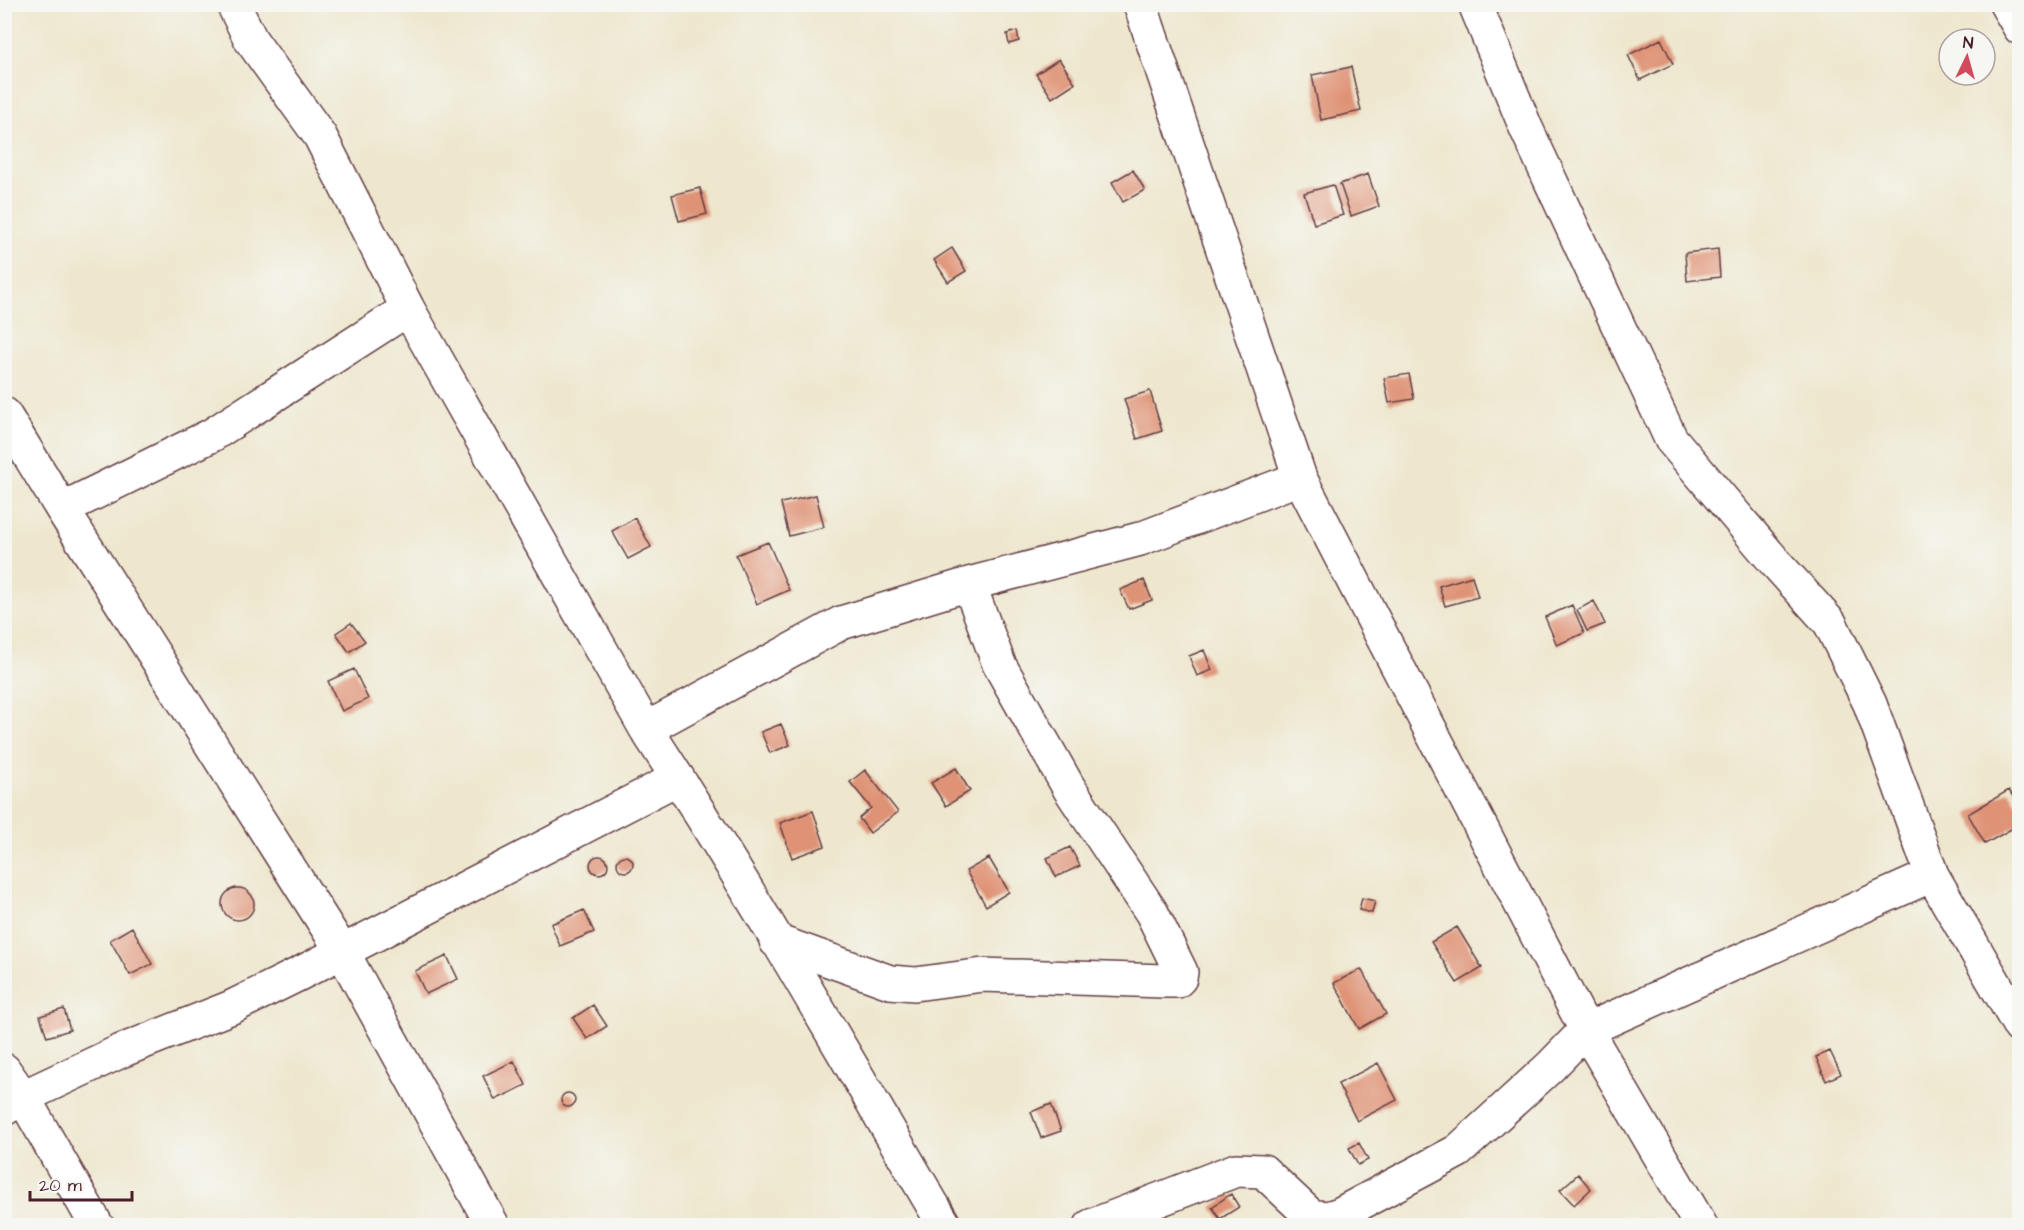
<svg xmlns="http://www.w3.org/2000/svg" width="2024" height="1230" font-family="'Architects Daughter',sans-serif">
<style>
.building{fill:#df9376}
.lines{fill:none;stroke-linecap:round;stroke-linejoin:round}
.minor-casing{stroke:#633d43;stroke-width:36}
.minor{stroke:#fff;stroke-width:33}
</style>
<rect width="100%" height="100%" fill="#f6f6f2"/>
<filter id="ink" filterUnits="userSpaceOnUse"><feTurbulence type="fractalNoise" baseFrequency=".0167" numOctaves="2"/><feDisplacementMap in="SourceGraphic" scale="12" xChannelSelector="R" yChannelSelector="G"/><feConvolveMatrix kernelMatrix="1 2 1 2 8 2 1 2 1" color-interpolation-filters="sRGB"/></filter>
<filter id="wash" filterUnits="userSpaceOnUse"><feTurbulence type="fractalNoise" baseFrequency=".008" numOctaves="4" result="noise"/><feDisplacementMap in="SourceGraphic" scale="24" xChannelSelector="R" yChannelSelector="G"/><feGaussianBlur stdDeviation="1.35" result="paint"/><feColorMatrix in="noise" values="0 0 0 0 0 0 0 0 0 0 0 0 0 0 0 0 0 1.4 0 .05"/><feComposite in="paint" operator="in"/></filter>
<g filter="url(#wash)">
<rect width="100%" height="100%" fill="#eee7ce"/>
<g id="blocks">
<path class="building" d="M1017,31L1019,41L1009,44L1007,34Z
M1661,39L1673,64L1640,80L1628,55Z
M1059,59L1075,83L1052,98L1036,74Z
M1351,67L1361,111L1321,120L1312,75Z
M1133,170L1145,190L1123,202L1112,182Z
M1368,174L1379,206L1351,216L1340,184Z
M1333,185L1343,215L1314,224L1304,193Z
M700,188L707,214L679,221L672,195Z
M952,248L966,271L948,282L934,260Z
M1718,249L1720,277L1687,281L1685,253Z
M1409,374L1414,399L1389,403L1384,378Z
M1150,391L1162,431L1137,439L1124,399Z
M816,495L824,527L789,536L781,503Z
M635,518L651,547L628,559L612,531Z
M768,542L789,590L757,604L736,555Z
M1472,576L1478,597L1445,606L1439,586Z
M1144,580L1152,600L1129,609L1120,590Z
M1594,601L1605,624L1587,631L1577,610Z
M1572,605L1584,633L1557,645L1545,617Z
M351,623L365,641L349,652L336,633Z
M1204,650L1212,670L1197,676L1189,656Z
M354,669L368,699L342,711L328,681Z
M781,724L790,745L770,753L761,732Z
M956,768L970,791L946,806L931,783Z
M865,770L898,812L870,833L859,818L871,808L850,782Z
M2009,790L2020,808V824L1985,844L1968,814Z
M813,811L825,846L792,858L780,823Z
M1070,847L1080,866L1056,877L1047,858Z
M617 864a8 8 0 1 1 16 0a8 8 0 1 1-16 0Z
M590 865a9 9 0 1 1 18 0a9 9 0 1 1-18 0Z
M989,858L1009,892L986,906L966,871Z
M222 904a16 16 0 1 1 32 0a16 16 0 1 1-32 0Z
M1362,898L1375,901L1372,913L1359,910Z
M584,910L594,932L560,946L551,924Z
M132,927L152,964L130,975L110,940Z
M1457,927L1482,968L1457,983L1431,942Z
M447,956L458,979L426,994L415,971Z
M1361,969L1386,1014L1359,1029L1334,983Z
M593,1005L607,1026L587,1039L573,1018Z
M64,1009L70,1030L47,1037L40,1016Z
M1830,1051L1841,1074L1826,1081L1816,1057Z
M514,1061L526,1085L495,1100L483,1076Z
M1378,1063L1397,1100L1357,1121L1338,1084Z
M561 1100a7 7 0 1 1 14 0a7 7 0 1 1-14 0Z
M1051,1104L1061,1131L1041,1138L1031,1112Z
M1359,1143L1368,1160L1358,1165L1349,1148Z
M1578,1174L1591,1189L1574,1205L1560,1190Z
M1231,1194L1239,1207L1220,1219L1212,1207Z"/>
</g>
</g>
<g filter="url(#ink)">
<use href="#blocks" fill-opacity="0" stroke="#633d43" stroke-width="1.5"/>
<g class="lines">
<defs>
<path id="minor" d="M233,4L251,40L320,136L408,309L646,729C752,891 847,1060 945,1226
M1140,4L1300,478L1586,1030L1701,1226
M1475,4L1526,128L1671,439L1775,562L1830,623L1870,704L1932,875L2020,1027
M2006,4L2020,28
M4,414L62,509L342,951L493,1226
M62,509L212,435L408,309
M646,729L841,623L969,584L1140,539L1300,478
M776,941L890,982L915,984L983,975L1164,981H1177L1180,978L1181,972L1152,913L1069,788L999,664L969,584
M4,1070L23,1097L97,1226
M4,1109L23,1097L121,1051L232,1007L299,974L678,778
M1091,1226L1236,1170L1263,1171L1311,1216L1327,1218L1340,1214L1458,1151L1550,1067L1586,1030L1932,875"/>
</defs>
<use href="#minor" class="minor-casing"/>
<use href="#minor" class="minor"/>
</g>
</g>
<rect width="2024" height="1230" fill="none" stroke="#f6f6f2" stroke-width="24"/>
<g transform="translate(1967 57) rotate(5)"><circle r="28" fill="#f6f6f2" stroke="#b1a0a2" stroke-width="1.5"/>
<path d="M0-4.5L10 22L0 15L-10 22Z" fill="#d1495b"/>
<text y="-9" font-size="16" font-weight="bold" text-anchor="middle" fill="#4a1f2b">N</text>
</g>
<path d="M30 1191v9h102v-9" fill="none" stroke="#4a1f2b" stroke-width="3"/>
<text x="39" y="1191" font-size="18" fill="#4a1f2b" stroke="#f6f6f2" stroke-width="4.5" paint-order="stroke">20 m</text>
</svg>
